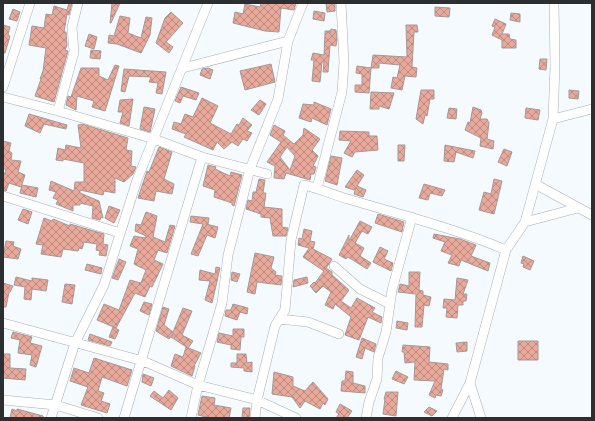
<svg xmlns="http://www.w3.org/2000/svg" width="595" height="421" font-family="'PT Sans Narrow',sans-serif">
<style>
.building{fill:url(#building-cross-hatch);stroke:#a59896;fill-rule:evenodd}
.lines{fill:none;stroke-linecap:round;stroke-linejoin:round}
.minor-casing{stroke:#a7afb7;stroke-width:10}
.minor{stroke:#fff;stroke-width:9}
</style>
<defs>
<pattern id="building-cross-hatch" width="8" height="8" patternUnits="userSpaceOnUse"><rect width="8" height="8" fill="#e8a99a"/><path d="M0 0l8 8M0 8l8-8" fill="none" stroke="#bc8a7e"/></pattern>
</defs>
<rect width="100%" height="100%" fill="#f5faff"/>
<path class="building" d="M69,3H72L69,15L67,14L64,32H66L67,45L65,50L68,51L54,102L35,96L41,79H40L43,71L46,48L29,45L32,26L44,28L46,14L52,15L54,6L67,10Z
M112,3H120L111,23H110Z
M261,3H296L294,10L281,8L279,32L265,31L233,23L235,12L243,14L245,4L260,7Z
M326,3H335V11L327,12Z
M435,7L450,8L449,17L435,16Z
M13,9L20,12L17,21L9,19Z
M314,11L325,13L324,21L313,19Z
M171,12L183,23L166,42L173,47L169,53L156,43L165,18Z
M511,13L520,14V22L510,20Z
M120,16L130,18L128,33L141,38L146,17L152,18L150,35L141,53L117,44L108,43L109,35L114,36Z
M495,19L506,24L502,34H509L510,39L516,40V48H502V40L492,35L495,27L492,26Z
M3,25L10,27L8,35L10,36L5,53H3Z
M406,25H417L418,32H414L412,67L417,68L416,77L405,76L402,90L391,88L393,77L397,78L400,65L379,63V68H371L373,55L407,57Z
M331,29L336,30L337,40L336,46L330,45L328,72H323L324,62H322L320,82L312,81L314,60H311L313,53L324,55L325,33V31H330V33Z
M89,34L97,37L94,49L85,46Z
M91,50L101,51L100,59L90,58Z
M540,59H547L546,70L539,69Z
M271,64L275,82L245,90L240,71Z
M115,65L119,66L105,111L92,107L94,101L77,96L76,110L66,105L68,96L71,97L81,68H99V76L108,80Z
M357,66L371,68L369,93L355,92V85H362V74L356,73Z
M208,68L213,70L210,79L200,75L202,69Z
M124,69L166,72L162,94L156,93L158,83L149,82L151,77L129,76L125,92L121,91Z
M181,87L199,93L196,100L183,96L180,103L175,101Z
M421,90H434V99H430L427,116L425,115L423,124L416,119Z
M569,90L579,91L578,99L569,98Z
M371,92L394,93L389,109L379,106V109H370Z
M202,98L218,106L210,123L231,134L237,124L239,125L243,118L252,125L247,131L252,133L247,141L243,139L238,146L232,142L224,149L217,142L213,150L184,137L186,134L172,129L174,122L181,124L185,114L193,117Z
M133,99L129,126L120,123L123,112H118L120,100Z
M260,100L266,104L259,115L251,110Z
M314,102L331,109L327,125L312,118L311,122L299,118L303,104L314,105Z
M144,107L155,109L150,132L140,129Z
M473,107L481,110L482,113L480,119H487L489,123L487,139L494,141L493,149L480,146L481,138L465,130L468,122L470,123Z
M449,108L457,109L456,119L447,118Z
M526,108L540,110L538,120L525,118Z
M29,114L67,125L66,129L44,124L40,133L25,126Z
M82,124L128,138L126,150L132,151L131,166L136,167L133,174L124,182L115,178V193L104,191L103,195L80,190V193L99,201L103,218L101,217L100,220L92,218L93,206L80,203V205H73V211L56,204L58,200L53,198L56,192L49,190L51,181L74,191L75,182H84V163L63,159V161L56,160L58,148L65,150L66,145L81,148L78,125Z
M274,125L285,131L283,135L294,144L303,135L304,128L320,139L312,150L318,156L313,166L316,167L314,174H311L310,180L286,173L284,179L274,178L275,166L267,162L281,142L270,135ZM287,147L295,156L290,170L280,157Z
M340,131L369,132V136H377L378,150L355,152L352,157L344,153L351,141L339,140Z
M3,141L11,143L9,151L12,153L11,160L21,161L18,172L25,175L21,187L9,183L6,191L3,190V177L6,170L3,168Z
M398,145H405L404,161H398Z
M445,145L475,151L473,158L456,152L454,162L444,161Z
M159,147L172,152L164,179L174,184L172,194L156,191L154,201L138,198L147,171L149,172Z
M504,149L512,152L507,166L498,162Z
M331,156L342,158L337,185L325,181Z
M208,165L216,167L215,169L230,176L231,172L242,175L234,206L232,205V203L214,197L215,190L203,186Z
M357,170L364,175L357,186L366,190L363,197L354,194L356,187L354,190L345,187Z
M259,179L265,180L263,193H266L264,207L282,209V227L288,228L286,236H273L270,218L261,217V214L246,209L248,200L252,201L253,192H256Z
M494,179L502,181L494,214L479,210L484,192L491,194Z
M424,184L445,190L442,196L430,193L428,200L419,198Z
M22,185L38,188L36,197L20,193Z
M109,206L120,210L114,223L105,218Z
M23,209L32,212L28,224L18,220Z
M146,212L157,216L153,237L165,242L170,225L175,226L167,253L158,250L154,260L163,264L152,287L150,286L145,297L135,293L116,328L97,320L104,304L119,310L130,280L141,283L146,270L134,264L138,249L130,246L134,236L145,238L146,236L135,231L136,224L141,225Z
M378,214L404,222L402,232L375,223Z
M191,216L209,218L208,224H206L218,227L215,238L207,235L198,256L191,254L203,224L190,222Z
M44,218L52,221L53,219L70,226V224L104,234L103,244L108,245L106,256L99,255L100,251L96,250L97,244L84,242L82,249L79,248L78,251L63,249L61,257L41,254L43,245L36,244Z
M360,221L372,227L368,234L362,231L355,243L364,248L360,256L371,263L367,269L348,257L346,259L339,255L349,235V241Z
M304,229L312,231L310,241L315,242L313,249L332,259L325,270L326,268L332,272V275L349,290L341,301L351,308L357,298L375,308L372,312L382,317L381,323L368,317L359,340L345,335L351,317L335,304L333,309L325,305L331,292L323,286L316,293L310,286L314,282L315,283L324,271L303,257L309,248L298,245L299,238L302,239Z
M434,234L460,239L476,245L471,256L490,263L488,271L461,260L459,266L448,263L452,255L441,251L445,242L433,238Z
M6,241L14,242L13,246L21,249L18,259L3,257Z
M380,247L388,251L384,259L393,263L391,271L373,262Z
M255,253L274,257L271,268L276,272L275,275L282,276L281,285L257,282L255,294L247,292Z
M523,256L534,261L530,270L523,267L524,264L521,263Z
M119,259L126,262L118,280L112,278Z
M87,264L102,268L101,274L85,270Z
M216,267L220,268L212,303L205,300L210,281L199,280L200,270L215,274Z
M232,272L240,274L237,282L231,280Z
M409,272H420L419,290L423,291V295L431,297L429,306L424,305L422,327H415L416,294L398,292L400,284L409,286Z
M16,277L32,281V278L48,280L46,291L32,289L31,300L24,299L25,287L14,285Z
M307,277L308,283L293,287L294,280Z
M457,278L468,280L463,294H467L466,301H463V305H458L457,318L446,317L447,308H443L444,299L455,300Z
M3,283L13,286L10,292H9L6,307H3Z
M65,284L75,285L72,304L62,302Z
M144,302L152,304L149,315L140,311Z
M233,304L248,308L247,314L240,312L237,320L225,316L226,310H231Z
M163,307L169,309L164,325L173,332L183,308L192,311L182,335L193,341L188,348L171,337L173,334L169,339L156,331Z
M397,321L408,323L407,330L396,328Z
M113,327L119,330L115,339L109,337Z
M233,329H244V337H241L240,350L231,349V345L217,342L219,333L233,336Z
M13,332L32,337L30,343L42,346L36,367L30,365L32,355L18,353L20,340L11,338Z
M90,334L112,342L110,346L88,340Z
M362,338L376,344L374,352L365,348L362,359L356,357Z
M518,341H538V360H518Z
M467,342V351L457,352L456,343Z
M403,345L430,347L429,362L448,364V370L444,369L441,389L443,390L441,396L436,395L435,398L429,395L435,381L414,380L415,362L405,363L404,352H402Z
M186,347L201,353L194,366H195L192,376L171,366L175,354L183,357Z
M3,354H10V368L26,369L25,380L3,378Z
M237,354H246L247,363L252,362V372L244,371V368L231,367V363H237Z
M94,358L132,370L127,386L102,377L98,391L104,393L101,401L110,404L107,413L81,405L88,387L70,381L74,368L89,373Z
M346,371L353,372V383L365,386V393L341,391L342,381H345Z
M396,371L408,377L404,384L392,379Z
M274,372L293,377V386L305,391L313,382L328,399L325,405L323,403L320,409L305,401L300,408L292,397L272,394Z
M143,374L154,378L151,386L142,382Z
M169,390L178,398L171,410L150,396L154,391L163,398Z
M386,392H398L396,416L383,414L385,399H384Z
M202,396L215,398L214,405L231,408L229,418H210L198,415Z
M340,404L352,411L347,418H336L339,414L336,412Z
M429,407L437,411L432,416L424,412Z
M243,408H250L249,418H242Z
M12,409L17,411V409L43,416V418H10Z"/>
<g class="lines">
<defs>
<path id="minor" d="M183,68L288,41
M3,87L30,3
M3,97L58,111L154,139L202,157L267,174
M58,111L74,52L72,27L78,3
M553,119L592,109
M535,184L592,215
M317,188L342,92L344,62L341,3
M3,196L120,233
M525,222L578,208
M334,266L360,289L390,304
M279,319L308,322L339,334
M3,323L143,361L198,385L257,400L296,418
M470,383L481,418
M3,400L56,405L98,418
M51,418L75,343L104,285L137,180L208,3
M124,418L202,157
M191,418L198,385L222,303L228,255L250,169L278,99L288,41L303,3
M255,418L257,400L275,326L285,310L291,240L304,185C319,188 333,195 348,199C401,215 454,228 506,250
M366,418L369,402L377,379L378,358L386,332L392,290L412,217
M452,418L470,383L506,250L525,222L553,119L555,66L554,3"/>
</defs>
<use href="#minor" class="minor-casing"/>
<use href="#minor" class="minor"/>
</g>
<rect width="595" height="421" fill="none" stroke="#2c2f32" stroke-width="8"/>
</svg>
